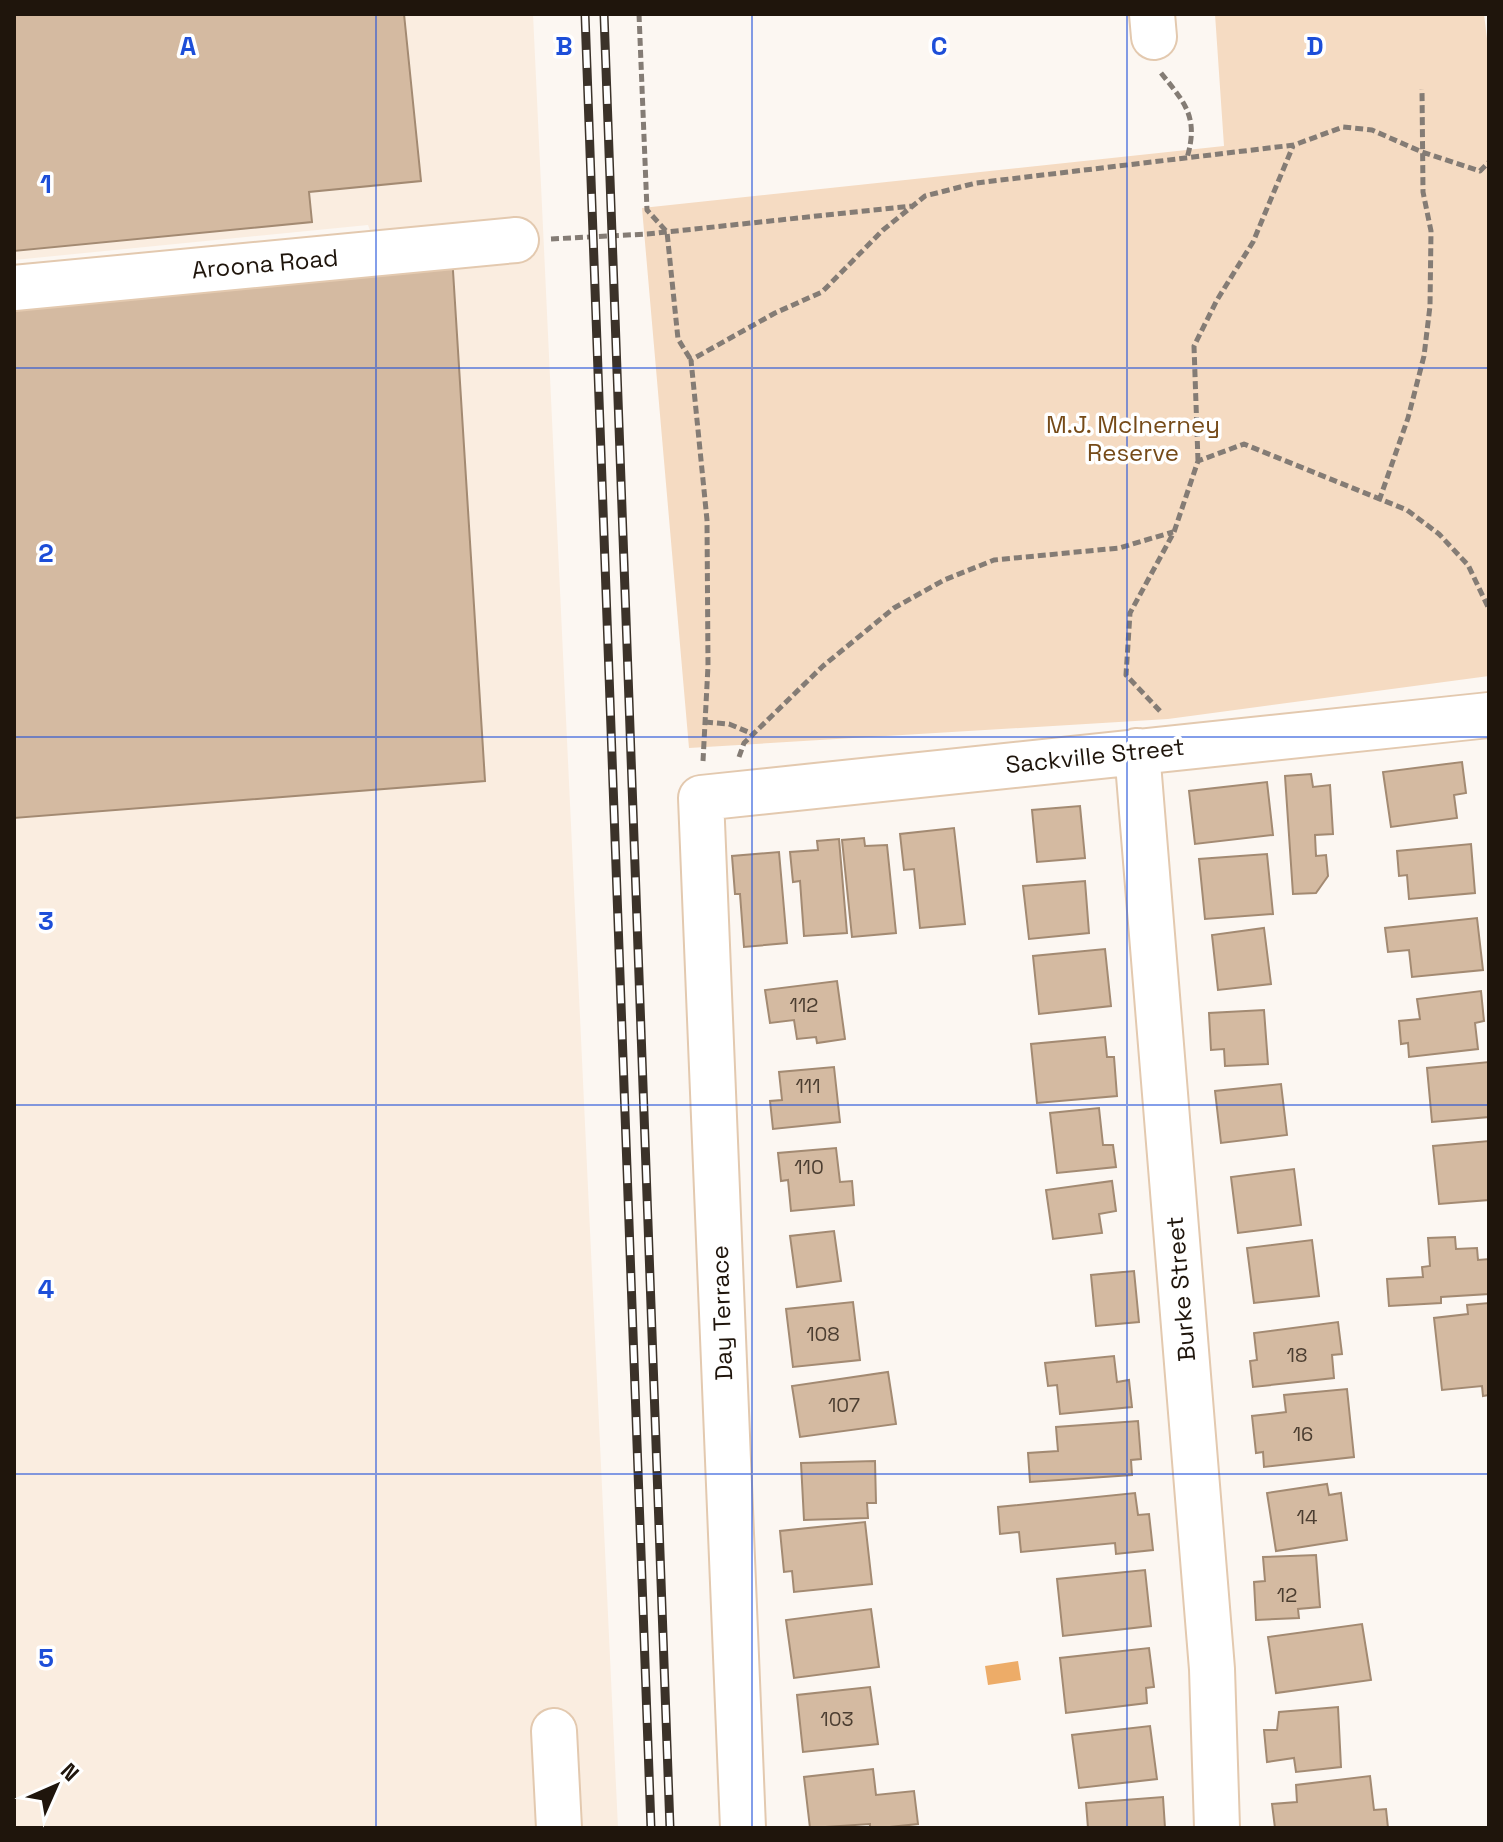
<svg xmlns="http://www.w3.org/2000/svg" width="1503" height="1842" font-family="'Space Grotesk',sans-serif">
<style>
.built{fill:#faede0}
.green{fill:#f5dbc2}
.water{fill:#edac68}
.building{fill:#d4baa1;stroke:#a38a72;stroke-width:2}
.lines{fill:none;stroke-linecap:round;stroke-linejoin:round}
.minor-casing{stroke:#e3c9af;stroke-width:48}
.path{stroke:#847c75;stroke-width:5;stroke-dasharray:8 4;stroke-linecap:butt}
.minor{stroke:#fff;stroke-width:44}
.rail-casing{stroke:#3b3229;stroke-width:9}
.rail{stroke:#fff;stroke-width:6;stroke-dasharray:18;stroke-linecap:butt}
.grid{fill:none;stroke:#1d4ed8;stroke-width:2;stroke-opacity:0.55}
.labels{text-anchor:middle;stroke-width:7;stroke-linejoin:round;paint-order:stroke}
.number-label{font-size:20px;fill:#4c3e31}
.street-label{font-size:24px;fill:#1f150c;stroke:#fff}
.park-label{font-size:24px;fill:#754a18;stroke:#fff}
.grid-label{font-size:26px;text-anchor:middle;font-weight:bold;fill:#1d4ed8;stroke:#fff;stroke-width:7;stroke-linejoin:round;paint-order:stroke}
</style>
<rect width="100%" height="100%" fill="#fcf7f2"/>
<path class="built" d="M14,14H533L618,1828H14V305L384,268L368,225L14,260Z"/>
<path class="green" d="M1215,14H1484L1489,55V676L1168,719L689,748L642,208L1224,146Z"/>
<path class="water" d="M1018,1661L1021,1680L988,1685L985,1666Z"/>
<path class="building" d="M14,14H404L421,181L309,192L312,222L14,251Z
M452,255L485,781L14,818V306Z
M1462,762L1466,793L1454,795L1457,818L1391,827L1383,772Z
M1311,774L1313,787L1330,785L1333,834L1315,835L1316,856L1326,855L1328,876L1316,893L1293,894L1285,776Z
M1267,782L1273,835L1195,844L1189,791Z
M1080,806L1085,858L1037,862L1032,810Z
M954,828L965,924L920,928L914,869L904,870L900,834Z
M864,838L865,846L887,845L896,933L852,937L842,840Z
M839,839L847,933L804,936L800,881L793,882L790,852L818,850L817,841Z
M1471,844L1475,893L1409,899L1407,875L1399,876L1397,851Z
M779,852L787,943L744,947L740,894H735L732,856Z
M1267,854L1273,914L1205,919L1199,859Z
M1085,881L1089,933L1029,939L1023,886Z
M1477,918L1483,970L1412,977L1409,950L1388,952L1385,928Z
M1264,928L1271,984L1218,990L1212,935Z
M1105,949L1111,1006L1039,1014L1033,956Z
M837,981L845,1039L817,1043L816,1037L797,1039L794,1020L770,1023L765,990Z
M1481,991L1484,1021L1475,1023L1478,1049L1409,1057L1408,1043L1401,1044L1399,1021L1420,1019L1417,999Z
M1264,1010L1268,1064L1225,1066L1224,1049L1211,1050L1209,1013Z
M1105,1037L1107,1057H1114L1117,1096L1037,1103L1031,1044Z
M1489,1062V1117L1432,1122L1427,1068Z
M834,1067L840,1122L773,1129L770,1101L782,1100L779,1072Z
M1281,1084L1287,1135L1221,1143L1215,1091Z
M1099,1108L1103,1145H1113L1116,1167L1057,1173L1050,1113Z
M1489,1141V1200L1439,1204L1433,1146Z
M836,1148L840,1182L852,1181L854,1205L791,1211L788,1180L781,1181L778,1153Z
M1294,1169L1301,1225L1238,1233L1231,1177Z
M1112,1181L1116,1211L1099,1214L1102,1233L1053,1239L1046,1190Z
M834,1231L841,1281L797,1287L790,1236Z
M1455,1237L1456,1249L1477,1248L1478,1260L1489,1259V1294L1441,1297V1303L1389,1306L1387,1279L1423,1277L1422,1267L1430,1266L1428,1238Z
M1312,1240L1319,1296L1254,1303L1247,1248Z
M1134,1271L1139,1322L1096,1326L1091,1275Z
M853,1302L860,1360L793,1367L786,1309Z
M1489,1303V1395L1483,1396L1482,1386L1442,1390L1434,1318L1468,1314L1467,1305Z
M1338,1322L1342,1354L1332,1355L1334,1378L1253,1387L1250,1361L1257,1360L1254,1333Z
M1114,1356L1117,1382L1129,1380L1132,1407L1060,1414L1057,1385L1048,1386L1045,1363Z
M888,1372L896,1424L800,1437L792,1386Z
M1347,1389L1354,1457L1264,1467L1263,1452L1256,1453L1252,1416L1286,1412L1284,1395Z
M1138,1421L1141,1459L1131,1460L1132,1475L1030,1482L1028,1453L1058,1451L1056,1427Z
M875,1461L876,1503H867L868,1518L804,1520L801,1463Z
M1327,1484L1329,1495L1341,1493L1347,1540L1276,1551L1267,1493Z
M1135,1493L1138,1515L1149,1514L1153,1550L1116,1554L1115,1543L1021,1552L1019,1532L1000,1534L998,1507Z
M865,1522L872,1584L794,1592L792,1571L784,1572L780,1531Z
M1316,1555L1320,1607L1298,1609L1299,1618L1256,1620L1254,1582L1265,1581L1263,1557Z
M1145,1570L1151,1626L1063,1636L1057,1579Z
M871,1609L879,1667L794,1678L786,1620Z
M1362,1624L1371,1680L1276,1693L1268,1637Z
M1149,1648L1154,1687L1146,1688L1147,1703L1066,1713L1060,1658Z
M870,1687L878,1744L803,1752L797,1695Z
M1338,1707L1341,1767L1296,1772L1294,1758L1267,1762L1264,1730H1277L1279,1712Z
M1150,1726L1157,1779L1079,1788L1072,1735Z
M873,1769L876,1795L914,1791L918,1824L880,1828H870V1824L810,1828L804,1777Z
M1370,1776L1374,1810L1386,1809L1388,1828H1275L1272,1804L1297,1802L1296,1785Z
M1163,1797L1165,1828H1088L1086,1803Z"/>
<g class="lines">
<defs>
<path id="minor" d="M1152,14L1154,37
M14,288L516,240
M1137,751L1212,1669L1217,1828
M554,1731L559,1828
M743,1828L701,798L1489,715"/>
</defs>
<use href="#minor" class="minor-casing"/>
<path class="path" d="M639,14L647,210L667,232L678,339L691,360
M1161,73C1185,103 1199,117 1187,158
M551,239L647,234L912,206
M1198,461L1194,346L1217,300L1253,242L1293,146
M1379,501L1408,418L1424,356L1430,306L1431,231L1423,192L1422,89
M1160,711L1126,675L1130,613L1174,532L1198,461L1244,444L1407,510L1439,534L1468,565L1489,609
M705,722L729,724L753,734
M739,757L744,743L823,666L894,608L944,580L994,560L1119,548L1173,532
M703,761L708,666L707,520L691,360L775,313L822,292L883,230L925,196L976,183L1294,145L1343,127L1372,130L1422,152L1480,171L1489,162"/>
<use href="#minor" class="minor"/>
<defs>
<path id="rail" d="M585,14L651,1828
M604,14L670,1828"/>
</defs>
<use href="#rail" class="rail-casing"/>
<use href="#rail" class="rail"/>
</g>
<path class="grid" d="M376,14V1828M752,14V1828M1127,14V1828M14,368H1489M14,737H1489M14,1105H1489M14,1474H1489"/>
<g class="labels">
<g class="number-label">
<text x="804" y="1012">112</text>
<text x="808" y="1093">111</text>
<text x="809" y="1174">110</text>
<text x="823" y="1341">108</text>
<text x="1297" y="1362">18</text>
<text x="844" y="1412">107</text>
<text x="1303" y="1441">16</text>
<text x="1307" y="1524">14</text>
<text x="1287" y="1602">12</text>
<text x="837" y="1726">103</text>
</g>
<g class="street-label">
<text transform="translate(265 264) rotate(-5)" y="8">Aroona Road</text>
<text transform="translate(1095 756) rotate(-6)" y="8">Sackville Street</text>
<text transform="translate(1181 1289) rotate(-95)" y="8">Burke Street</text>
<text transform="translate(722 1313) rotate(-92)" y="8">Day Terrace</text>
</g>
<g class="park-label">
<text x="1133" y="433">M.J. McInerney<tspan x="1133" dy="28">Reserve</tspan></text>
</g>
</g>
<g class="grid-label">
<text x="188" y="55">A</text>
<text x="564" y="55">B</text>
<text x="939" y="55">C</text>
<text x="1315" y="55">D</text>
<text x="46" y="193">1</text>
<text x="46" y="562">2</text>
<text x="46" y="930">3</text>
<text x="46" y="1298">4</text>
<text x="46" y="1667">5</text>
</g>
<rect width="1503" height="1842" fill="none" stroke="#1f150c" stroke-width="32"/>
<g transform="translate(56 1786) rotate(45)" stroke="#ffffff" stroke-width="6" paint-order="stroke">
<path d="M0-6L14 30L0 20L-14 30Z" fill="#1f150c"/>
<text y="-12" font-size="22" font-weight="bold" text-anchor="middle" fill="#1f150c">N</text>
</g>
</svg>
